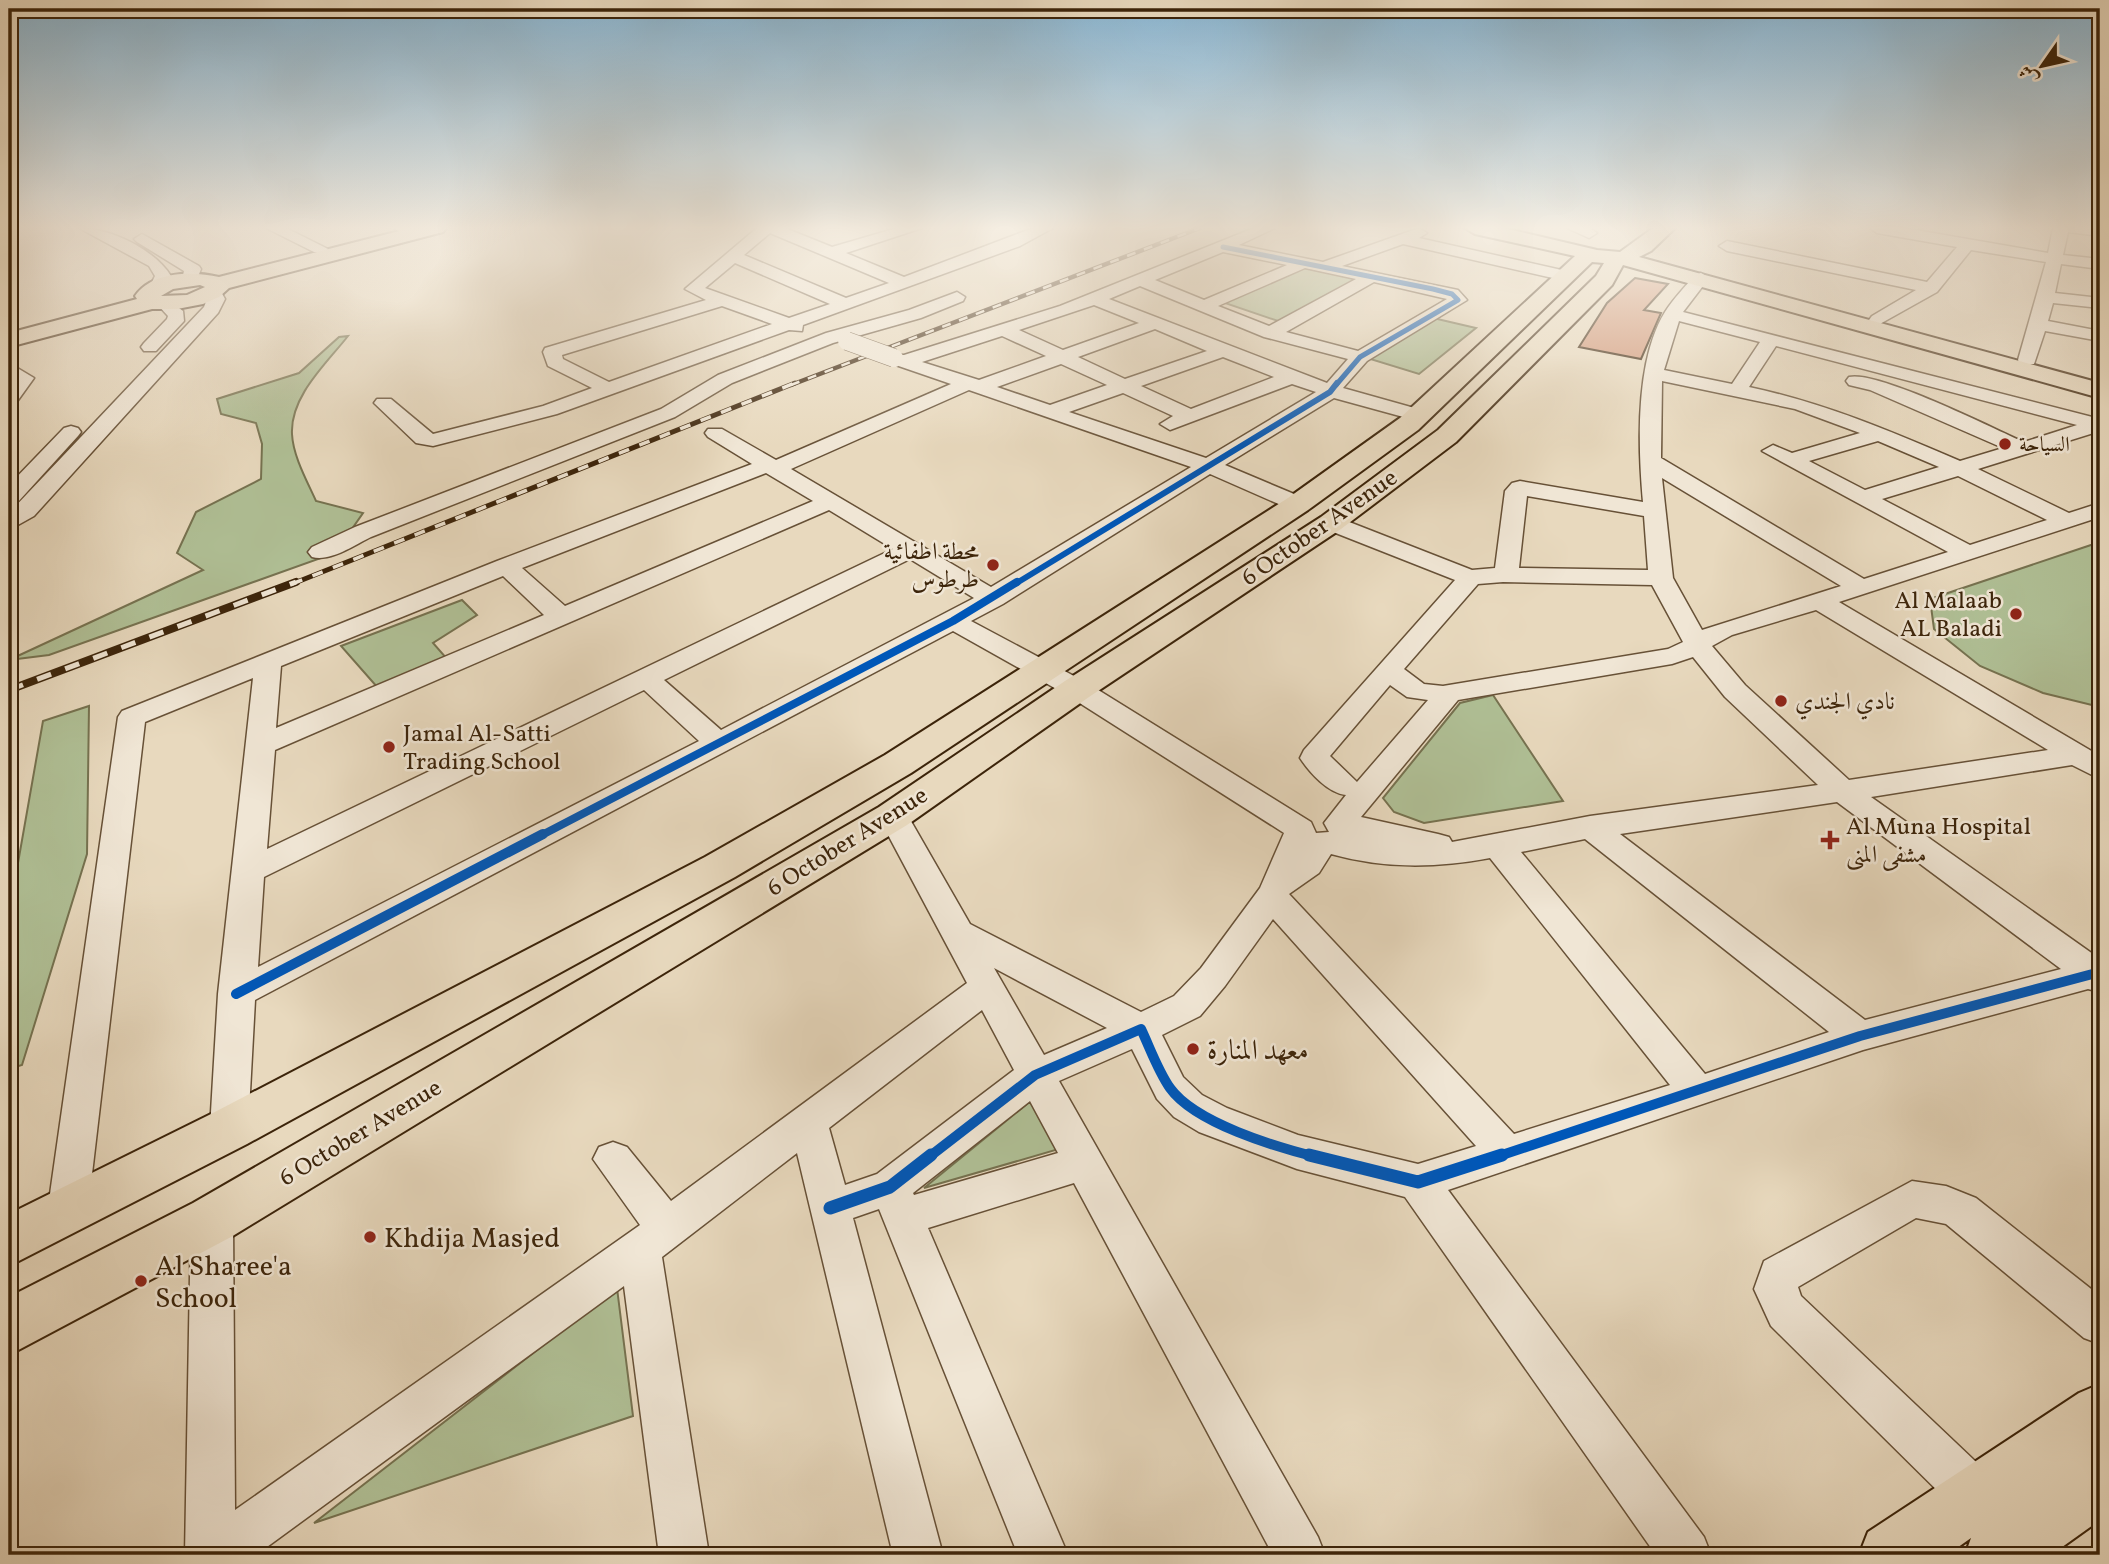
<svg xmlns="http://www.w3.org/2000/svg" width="2109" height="1564" font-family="Vollkorn,Amiri,serif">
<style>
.green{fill:#b0c096;stroke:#767250;stroke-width:2}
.building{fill:#d19677;stroke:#3c240a;stroke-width:2}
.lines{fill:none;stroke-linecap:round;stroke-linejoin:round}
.minor-casing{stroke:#675137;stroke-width:3}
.major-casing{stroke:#3c240a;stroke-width:4}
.minor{fill:#f0e6d5;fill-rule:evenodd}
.major{fill:#e8d9be;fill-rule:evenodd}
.rail-far2-casing{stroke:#3c240a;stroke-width:4.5}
.rail-far1-casing{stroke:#3c240a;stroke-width:5}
.rail-casing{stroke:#3c240a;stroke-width:8}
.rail-far2{stroke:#f0e6d5;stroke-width:2.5;stroke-dasharray:9;stroke-linecap:butt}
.rail-far1{stroke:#f0e6d5;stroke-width:3.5;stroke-dasharray:11;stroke-linecap:butt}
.rail{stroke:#f0e6d5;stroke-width:5;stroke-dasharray:15;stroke-linecap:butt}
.minor-bridge-casing{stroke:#675137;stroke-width:19;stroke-linecap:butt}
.minor-bridge{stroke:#f0e6d5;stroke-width:18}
.cycleway-far4-casing{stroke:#f0e6d5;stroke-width:8}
.cycleway-far3-casing{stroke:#f0e6d5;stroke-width:10}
.cycleway-far2-casing{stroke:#f0e6d5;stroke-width:12}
.cycleway-far1-casing{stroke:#f0e6d5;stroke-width:15}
.cycleway-casing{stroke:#f0e6d5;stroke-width:18}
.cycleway-far4{stroke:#0057b8;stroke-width:5}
.cycleway-far3{stroke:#0057b8;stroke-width:6}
.cycleway-far2{stroke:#0057b8;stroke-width:8}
.cycleway-far1{stroke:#0057b8;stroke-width:10}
.cycleway{stroke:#0057b8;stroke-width:13}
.poi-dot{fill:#8f2418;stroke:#f0e6d5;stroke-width:2.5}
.labels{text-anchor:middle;stroke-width:5;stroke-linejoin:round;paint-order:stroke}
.far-poi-label{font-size:21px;fill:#3c240a;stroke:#f0e6d5;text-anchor:start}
.street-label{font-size:24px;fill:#3c240a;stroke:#f0e6d5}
.poi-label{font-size:24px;fill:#3c240a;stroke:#f0e6d5;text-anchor:start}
.near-poi-label{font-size:28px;fill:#3c240a;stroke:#f0e6d5;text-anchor:start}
</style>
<rect width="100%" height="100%" fill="#e8d9be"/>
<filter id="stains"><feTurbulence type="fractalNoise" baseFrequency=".00286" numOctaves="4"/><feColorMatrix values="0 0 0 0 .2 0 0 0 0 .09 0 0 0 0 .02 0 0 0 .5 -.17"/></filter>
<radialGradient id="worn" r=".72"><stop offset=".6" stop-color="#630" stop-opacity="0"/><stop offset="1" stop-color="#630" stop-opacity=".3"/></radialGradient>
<path class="green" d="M1304,265L1362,277L1281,322L1219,301Z
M1433,318L1476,328L1419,374L1367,358Z
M348,336C327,363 290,396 292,434C293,456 307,481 316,501L363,513L335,553L49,655L9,660L203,570L177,553L196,512L261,479L262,444L256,423L221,414L217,399L299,373L339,337Z
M2100,542V707L2043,693L1980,666L1934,629L1930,599Z
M462,600L477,615L433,643L448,660L378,688L341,646Z
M1493,695L1563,801L1424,823L1394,812L1383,798L1460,703Z
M89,706L87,854L22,1065L9,1069V870L18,863L43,721Z
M1033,1099L1059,1149L924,1188Z
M617,1288L633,1416L314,1523Z"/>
<path class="building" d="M1635,278L1668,284L1644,310L1661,313L1641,359L1579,347L1607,303Z"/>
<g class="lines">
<defs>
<path id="minor" d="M79,228C110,228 154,249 171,276L164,290L158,291L152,290L150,286L155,276L149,266Z
M266,228H286L328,249L326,252H314Z
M394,228H410L411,229L403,234Z
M757,228H785L832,247L897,228H922L846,253L904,277L1033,228H1053L1020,246L803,325L802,331L789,330L557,414L433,446L416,443L374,403L377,399H391L433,434L543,406L592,388L548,366L543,352L545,348L706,300L685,289ZM770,233L889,283L846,298L744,255ZM735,263L830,304L789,318L705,288ZM722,306L772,324L609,382L563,359L562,355Z
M1254,228H1275L1239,245L1323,262L1419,228L1427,233L1419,238L1566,271L1574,276L1566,281L1403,244L1342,266L1458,290L1467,300L1367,361L1343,388L1425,411L1428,415L1425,419L1418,421L1334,398L1225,465L1306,499L1309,504L1306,509H1290L1210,474L1003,604L971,621L1087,683L1311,822L1316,833L1329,832L1324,823L1346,795C1328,793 1310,773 1300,758L1304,750L1455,580L1323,528L1320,523L1323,518H1339L1472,570L1495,568L1505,491L1512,483L1520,481L1643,502C1638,447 1635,360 1665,312C1673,299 1685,287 1695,275L1701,273L1709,278L1683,312L2100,419V431L1978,469L2069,513L2100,503V517L1839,602L2100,756V779L2072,765L1871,797L2100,959V992L2088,989L1863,1050L1448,1190L1704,1537L1711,1555H1656L1405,1197L1297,1169L1199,1132L1174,1117L1157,1099L1132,1049L1059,1081L1318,1537L1325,1555H1273L1074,1183L928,1228L1068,1555H1018L879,1209L853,1218L943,1555H893L797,1153L662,1257L709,1555H659L624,1286L256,1555H185L191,1220L197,1207L212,1201L227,1207L233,1220L235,1510L640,1225L593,1159L599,1147L613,1142L627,1147L671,1201L967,983L878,816L882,809L893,806L904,809L970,924L1141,1012L1174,996L1201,968L1260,888L1284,833L1067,695L953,631L255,1000L248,1129L243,1141L229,1146L215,1141L210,1129L218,994L253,678L145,722L88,1208L82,1221L68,1227L54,1221L48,1208L118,717L122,711L497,561L752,464L708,437L705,433L708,429H722L776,460L951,384L887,362L885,358L887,354L904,355L1060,306ZM1223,252L1287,265L1204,300L1155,280ZM1305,268L1356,279L1269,326L1218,306ZM1374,282L1447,299L1358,351L1286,332ZM1140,286L1264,337L1348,359L1327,383L1109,299ZM1094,305L1139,323L1063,350L1019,330ZM1679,321L1760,342L1732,384L1664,370ZM1155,329L1207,351L1125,379L1078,357ZM1002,336L1046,356L979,380L922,362ZM1776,346L2077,425L2024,442C1992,428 1877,370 1849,377L1846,381L1849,385L1870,390L2003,448L1960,461C1890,431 1824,403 1749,387ZM1223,357L1274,377L1191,409L1141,386ZM1061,364L1107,385L1050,405L997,387ZM1662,381L1795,409L1860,433L1792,453L1773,445L1762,451L1948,552L1864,579L1661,458ZM1292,384L1316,392L1206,458L1069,412L1123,393L1173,416L1160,424L1170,430ZM969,390L1191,467L991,587L791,469ZM1878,441L1939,467L1865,490L1809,461ZM766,473L813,501L565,606L522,568ZM1958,476L2047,520L1970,545L1882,499ZM1662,478L1841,586L1702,630L1673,578ZM1527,496L1644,516L1648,570L1519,568ZM829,510L893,549L267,849L275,750ZM910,559L974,598L721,730L664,680ZM503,576L544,615L276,728L281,666ZM1503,582L1652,585L1683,642L1668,649L1443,686L1424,684L1404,669L1478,584ZM1816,610L2048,750L1849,780L1745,685L1712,646L1732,635ZM1693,657L1725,697L1818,785L1590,816L1452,842L1449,837L1438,834L1361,817L1458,700L1672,664ZM1390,685L1407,697L1428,700L1357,782L1330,756ZM644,690L699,741L258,967L264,877ZM1837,802L2061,969L1865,1020L1620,834ZM1585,839L1829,1032L1705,1074L1521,852ZM1331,854C1385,869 1436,868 1490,858L1670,1085L1514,1134L1289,894L1319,873ZM1273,919L1476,1146L1418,1164L1298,1135L1227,1108L1202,1095L1183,1077L1162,1035L1200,1016L1225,986ZM994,968L1107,1028L1044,1055ZM982,1010L1014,1070L877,1174L845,1185L829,1128ZM1030,1101L1058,1153L914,1195L913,1193Z
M1567,228H1590L1597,233L1589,238Z
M1870,228H1904L2048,253L2053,228H2100V236L2068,232L2063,255L2100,259V269L2061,264L2055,293L2100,298V308L2053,303L2048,321L2100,331V341L2045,331L2034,364H2020L2018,360L2046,262L1971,250L1937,292L1878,325L1872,324L1869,320L1872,316L1916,290L1727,251L1719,246L1727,241L1927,282L1957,247L1877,233Z
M142,234L199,266L201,269L196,282H184L182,279L184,271L137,242L134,239Z
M213,287L219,288L225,299L218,313L34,516L9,530V513L204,307L207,299L205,292Z
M957,292L965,297L963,301L921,318L833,343L732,383L675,417L371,537C354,545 331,562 312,557L308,552L312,547L355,527L661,409L718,375L826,333L909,310Z
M165,298L183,311L184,321L156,351H144L141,347L144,343L167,319L168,316L156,303Z
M9,363L34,378L16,403L9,405V386L13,380L9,377Z
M71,426L78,428L81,432L78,436L17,503L9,505V485L64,428Z
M1912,1181L1946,1186L1976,1198L2100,1296V1344L2084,1338L1946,1224L1916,1218L1798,1287L1801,1296L1994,1479L2001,1496L1994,1513L1977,1520L1960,1513L1771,1326L1754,1289L1764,1261Z"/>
<path id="major" d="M411,228H446L443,232L229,288L219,297L203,304L177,309H152L9,347V333L137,299L135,296C152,271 193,271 219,277ZM200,285L205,287L187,295L161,296L173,289Z
M1465,228H1504L1597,250L1620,252L1653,228H1675L1651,251L1639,257L2100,383V398L1623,265L1612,285L1456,442L1341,529L1089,697L907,825L231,1237L9,1355V1297L193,1203L879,807L1065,681L1321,517L1438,430L1596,276L1604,263L1592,262L1418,430L1308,510L911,773L735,877L247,1144L9,1266V1214L211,1114L705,857L885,755L1288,498L1400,418L1575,256L1475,234Z
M2100,1384V1450L2097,1452L2100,1451V1520L2051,1555H1965L1971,1538L1947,1555H1859L1868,1532L2079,1393Z"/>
</defs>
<use href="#minor" class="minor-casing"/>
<use href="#major" class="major-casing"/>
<use href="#minor" class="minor"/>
<use href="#major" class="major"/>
<defs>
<path id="rail-far2" d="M791,385L1200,228"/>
<path id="rail-far1" d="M292,584L795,383"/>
<path id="rail" d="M9,690L296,582"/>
</defs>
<use href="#rail-far2" class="rail-far2-casing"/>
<use href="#rail-far1" class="rail-far1-casing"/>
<use href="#rail" class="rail-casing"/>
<use href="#rail-far2" class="rail-far2"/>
<use href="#rail-far1" class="rail-far1"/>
<use href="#rail" class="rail"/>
<defs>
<path id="minor-bridge" d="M847,341L894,358"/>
</defs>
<use href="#minor-bridge" class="minor-bridge-casing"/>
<use href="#minor-bridge" class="minor-bridge"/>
<defs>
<path id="cycleway-far4" d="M1223,247L1433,289L1452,294L1458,300L1360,357L1336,385"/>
<path id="cycleway-far3" d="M1015,584L1330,392L1337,383"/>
<path id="cycleway-far2" d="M540,836L953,621L1017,582"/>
<path id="cycleway-far1" d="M236,994L543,834
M929,1157L1035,1075L1141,1029C1150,1048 1158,1071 1170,1088C1195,1123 1276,1147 1316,1157
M1496,1157L1860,1036L2100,972"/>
<path id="cycleway" d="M1309,1155L1418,1182L1502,1155
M830,1208L890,1187L931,1155"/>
</defs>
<use href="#cycleway-far4" class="cycleway-far4-casing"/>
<use href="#cycleway-far3" class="cycleway-far3-casing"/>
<use href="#cycleway-far2" class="cycleway-far2-casing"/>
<use href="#cycleway-far1" class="cycleway-far1-casing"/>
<use href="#cycleway" class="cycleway-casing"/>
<use href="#cycleway-far4" class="cycleway-far4"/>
<use href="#cycleway-far3" class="cycleway-far3"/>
<use href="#cycleway-far2" class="cycleway-far2"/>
<use href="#cycleway-far1" class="cycleway-far1"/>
<use href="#cycleway" class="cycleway"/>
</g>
<linearGradient id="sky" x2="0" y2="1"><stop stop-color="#88b6d4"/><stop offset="0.51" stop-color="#f5eee2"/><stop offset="1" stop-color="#f5eee2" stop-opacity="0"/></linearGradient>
<rect width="2109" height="447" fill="url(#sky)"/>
<g class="poi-dot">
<circle cx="2005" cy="444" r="7"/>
<circle cx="993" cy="565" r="7"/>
<circle cx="2016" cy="614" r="7"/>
<circle cx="1781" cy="701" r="7"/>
<circle cx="389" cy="747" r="7"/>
<path d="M1826.5 829.5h7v7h7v7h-7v7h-7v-7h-7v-7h7z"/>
<circle cx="1193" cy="1049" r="7"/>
<circle cx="370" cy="1237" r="7"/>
<circle cx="141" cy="1281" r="7"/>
</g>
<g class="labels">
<g class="far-poi-label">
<text x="2019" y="451">السياحة</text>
</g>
<g class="street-label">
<text transform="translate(1319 527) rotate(-35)" y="8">6 October Avenue</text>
<text transform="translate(847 841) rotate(-32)" y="8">6 October Avenue</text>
<text transform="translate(360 1132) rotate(-31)" y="8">6 October Avenue</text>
</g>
<g class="poi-label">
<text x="979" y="559" text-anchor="end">محطة اطفائية<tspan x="979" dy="28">طرطوس</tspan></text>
<text x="2002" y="608" text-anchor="end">Al Malaab<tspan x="2002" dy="28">AL Baladi</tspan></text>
<text x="1795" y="709">نادي الجندي</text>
<text x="403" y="741">Jamal Al-Satti<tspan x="403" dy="28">Trading School</tspan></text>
<text x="1846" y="834">Al Muna Hospital<tspan x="1846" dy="28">مشفى المنى</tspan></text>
</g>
<g class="near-poi-label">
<text x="1207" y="1059">معهد المنارة</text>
<text x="384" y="1247">Khdija Masjed</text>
<text x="155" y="1275">Al Sharee'a<tspan x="155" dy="32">School</tspan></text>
</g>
</g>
<rect width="2109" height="1564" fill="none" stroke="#e8d9be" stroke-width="35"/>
<rect x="10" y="10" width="2088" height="1543" fill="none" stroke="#3c240a" stroke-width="3.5"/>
<rect x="18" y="18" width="2074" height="1529" fill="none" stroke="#3c240a" stroke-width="2"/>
<g transform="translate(2042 66) rotate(236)" stroke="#f0e6d5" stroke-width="5" paint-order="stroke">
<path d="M0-5L12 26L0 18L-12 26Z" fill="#3c240a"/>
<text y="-10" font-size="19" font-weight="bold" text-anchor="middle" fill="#3c240a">ش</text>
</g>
<rect width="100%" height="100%" filter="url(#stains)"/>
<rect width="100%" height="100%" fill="url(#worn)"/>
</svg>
